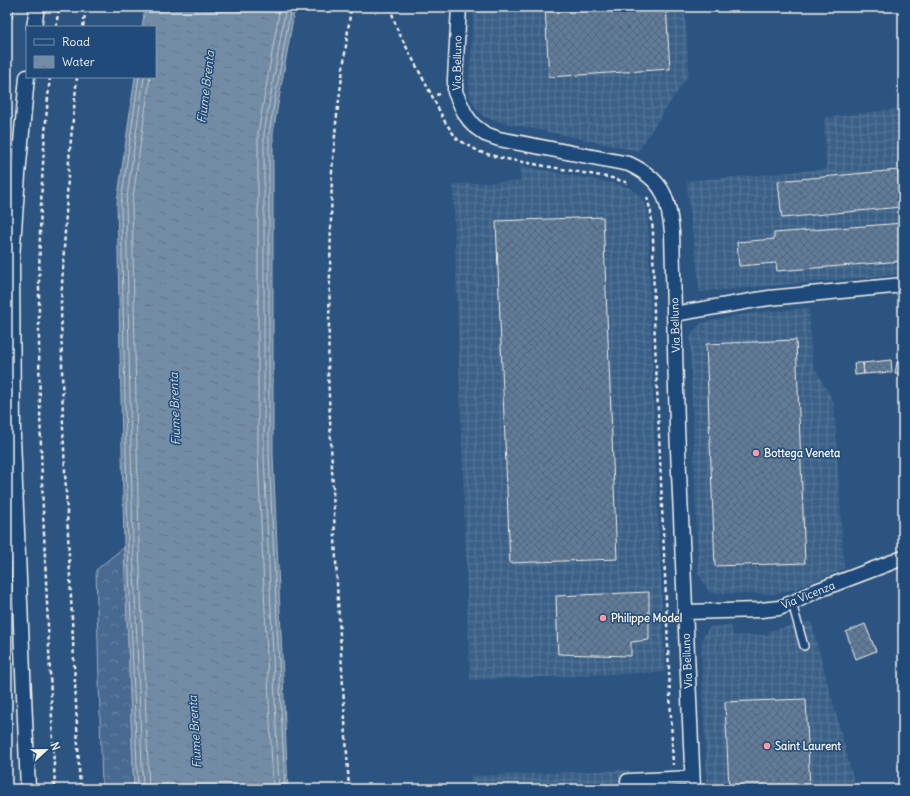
<svg xmlns="http://www.w3.org/2000/svg" width="910" height="796" font-family="Delius,sans-serif">
<style>
.industrial{fill:url(#industrial-grid)}
.forest{fill:url(#forest-crowns);stroke:#9eaebc}
.water{fill:url(#water-ripples);stroke:#a7b4c0}
.lines{fill:none;stroke-linecap:round;stroke-linejoin:round}
.shore{stroke:#c0c9ce;stroke-width:1}
.building{fill:url(#building-cross-hatch);stroke:#f4f1e8}
.service-casing{stroke:#f4f1e8;stroke-width:10}
.minor-casing{stroke:#f4f1e8;stroke-width:17}
.path{stroke:#f4f1e8;stroke-width:2.5;stroke-dasharray:4 3;stroke-linecap:butt}
.service{stroke:#1f4a7a;stroke-width:7}
.minor{stroke:#1f4a7a;stroke-width:14}
.poi-dot{fill:#ff9aa2;stroke:#1f4a7a;stroke-width:1.5}
.labels{text-anchor:middle;stroke-width:3;stroke-linejoin:round;paint-order:stroke}
.street-label{font-size:11px;fill:#f4f1e8;stroke:#1f4a7a}
.poi-label{font-size:11px;font-weight:bold;fill:#f4f1e8;stroke:#1f4a7a;text-anchor:start}
.water-label{font-size:12px;font-style:italic;fill:#dadddb;stroke:#1f4a7a}
</style>
<defs>
<pattern id="industrial-grid" width="8" height="8" patternUnits="userSpaceOnUse"><rect width="8" height="8" fill="#3b6088"/><path d="M0 4h8M4 0v8" fill="none" stroke="#587799"/></pattern>
<pattern id="forest-crowns" width="20" height="18" patternUnits="userSpaceOnUse"><rect width="20" height="18" fill="#496b90"/><path d="M2 6a3 3 0 1 1 6 0M12 15a3 3 0 1 1 6 0" fill="none" stroke="#6481a0"/></pattern>
<pattern id="water-ripples" width="26" height="14" patternUnits="userSpaceOnUse"><rect width="26" height="14" fill="#738ca6"/><path d="M2 4q2-2 4 0t4 0M15 11q2-2 4 0t4 0" fill="none" stroke="#647484"/></pattern>
<pattern id="building-cross-hatch" width="8" height="8" patternUnits="userSpaceOnUse"><rect width="8" height="8" fill="#5e7b9a"/><path d="M0 0l8 8M0 8l8-8" fill="none" stroke="#556474"/></pattern>
</defs>
<rect width="100%" height="100%" fill="#2c5481"/>
<filter id="ink" filterUnits="userSpaceOnUse"><feTurbulence type="fractalNoise" baseFrequency=".025" numOctaves="2"/><feDisplacementMap in="SourceGraphic" scale="8" xChannelSelector="R" yChannelSelector="G"/><feConvolveMatrix kernelMatrix="1 2 1 2 8 2 1 2 1" color-interpolation-filters="sRGB"/></filter>
<g filter="url(#ink)">
<path class="industrial" d="M474,7H685L689,74L638,151L492,120L483,116L476,108L470,97L469,82Z
M903,108V274L700,292L686,181L826,169L824,118Z
M520,166L617,184L630,188L642,198L648,214L653,399L665,672L470,680L453,184L520,181Z
M809,308L812,363L834,403L844,569L798,588L775,594L710,593L698,573L690,338L696,328L702,323L714,320L752,313Z
M811,621L856,789H707L701,649L702,639L705,633L710,627L731,625L733,636L768,635L769,631Z
M629,770V789H472L471,776Z"/>
<path class="forest" d="M124,547L134,789H102L96,570Z"/>
<path class="water" d="M145,7H295L273,133V455L288,789H134L124,547L117,203L135,77H155V27H142Z"/>
<g class="lines">
<path class="shore" d="M138,789L128,546L121,203L139,77
M143,789L133,546L126,204L144,77
M149,789L139,546L132,204L150,77
M273,789L258,456V133L280,7
M279,789L264,456V133L286,7
M285,789L269,455V133L291,7"/>
</g>
<path class="building" d="M7,7H14L12,19L7,18Z
M545,7H666L670,69L549,77Z
M900,113H903V142Z
M898,170L901,207L782,218L778,181Z
M603,217L617,559L510,563L496,221Z
M903,223V261L777,271L776,263L739,266L737,242L774,239V233Z
M796,340L805,563L715,566L706,344Z
M891,360L892,372L864,374L863,363Z
M897,362L903,363V374L895,373Z
M854,363H863L864,374L855,375Z
M649,592V640L631,642V656L558,654L556,596Z
M865,624L876,651L856,659L846,632Z
M806,699L810,789H729L725,702Z"/>
<g class="lines">
<defs>
<path id="service" d="M792,603L804,646"/>
<path id="minor" d="M459,7L455,79V92L465,114L473,125L485,134L499,139L629,164C663,180 668,196 672,232L677,427L693,789
M34,27L37,7
M27,77L18,175L12,258L13,439L28,789
M674,314L769,298L903,285
M685,612L761,610L779,608L792,603L816,591L903,558
M628,781L692,778"/>
</defs>
<use href="#service" class="service-casing"/>
<use href="#minor" class="minor-casing"/>
<path class="path" d="M390,7L397,29L432,96
M56,27L59,7
M83,27L86,7
M50,77C35,221 38,365 43,510C47,603 51,696 55,789
M77,77L69,160L61,303L63,428L80,789
M440,94L432,96L445,122L457,139L480,152L501,158L612,178L629,183
M647,197L651,213L653,231L654,317L673,765
M349,789L337,584L328,373L332,171L336,123L351,7"/>
<use href="#service" class="service"/>
<use href="#minor" class="minor"/>
</g>
</g>
<g class="poi-dot">
<circle cx="756" cy="453" r="4"/>
<circle cx="603" cy="618" r="4"/>
<circle cx="767" cy="746" r="4"/>
</g>
<g class="labels">
<g class="street-label">
<text transform="translate(457 63) rotate(-89)" y="4">Via Belluno</text>
<text transform="translate(675 325) rotate(-92)" y="4">Via Belluno</text>
<text transform="translate(808 595) rotate(-22)" y="4">Via Vicenza</text>
<text transform="translate(687 661) rotate(-93)" y="4">Via Belluno</text>
</g>
<g class="poi-label">
<text x="764" y="457">Bottega Veneta</text>
<text x="611" y="622">Philippe Model</text>
<text x="775" y="750">Saint Laurent</text>
</g>
<g class="water-label">
<text transform="translate(206 87) rotate(-83)" y="4">Fiume Brenta</text>
<text transform="translate(175 409) rotate(-92)" y="4">Fiume Brenta</text>
<text transform="translate(195 732) rotate(-94)" y="4">Fiume Brenta</text>
</g>
</g>
<rect width="910" height="796" fill="none" stroke="#1f4a7a" stroke-width="24"/>
<rect x="12" y="12" width="886" height="772" fill="none" stroke="#f4f1e8" stroke-width="1.5" filter="url(#ink)"/>
<rect x="26" y="26" width="130" height="52" fill="#1f4a7a" stroke="#748da6"/>
<rect x="34" y="39" width="20" height="6" fill="#1f4a7a" stroke="#748da6"/>
<text x="62" y="46" font-size="12" fill="#f4f1e8">Road</text>
<rect x="34" y="56" width="20" height="12" fill="url(#water-ripples)" stroke="#748da6"/>
<text x="62" y="66" font-size="12" fill="#f4f1e8">Water</text>
<g transform="translate(46 750) rotate(68)" stroke="#1f4a7a" stroke-width="3" paint-order="stroke">
<path d="M0-3L7 15L0 10L-7 15Z" fill="#f4f1e8"/>
<text y="-6" font-size="11" font-weight="bold" text-anchor="middle" fill="#f4f1e8">N</text>
</g>
</svg>
